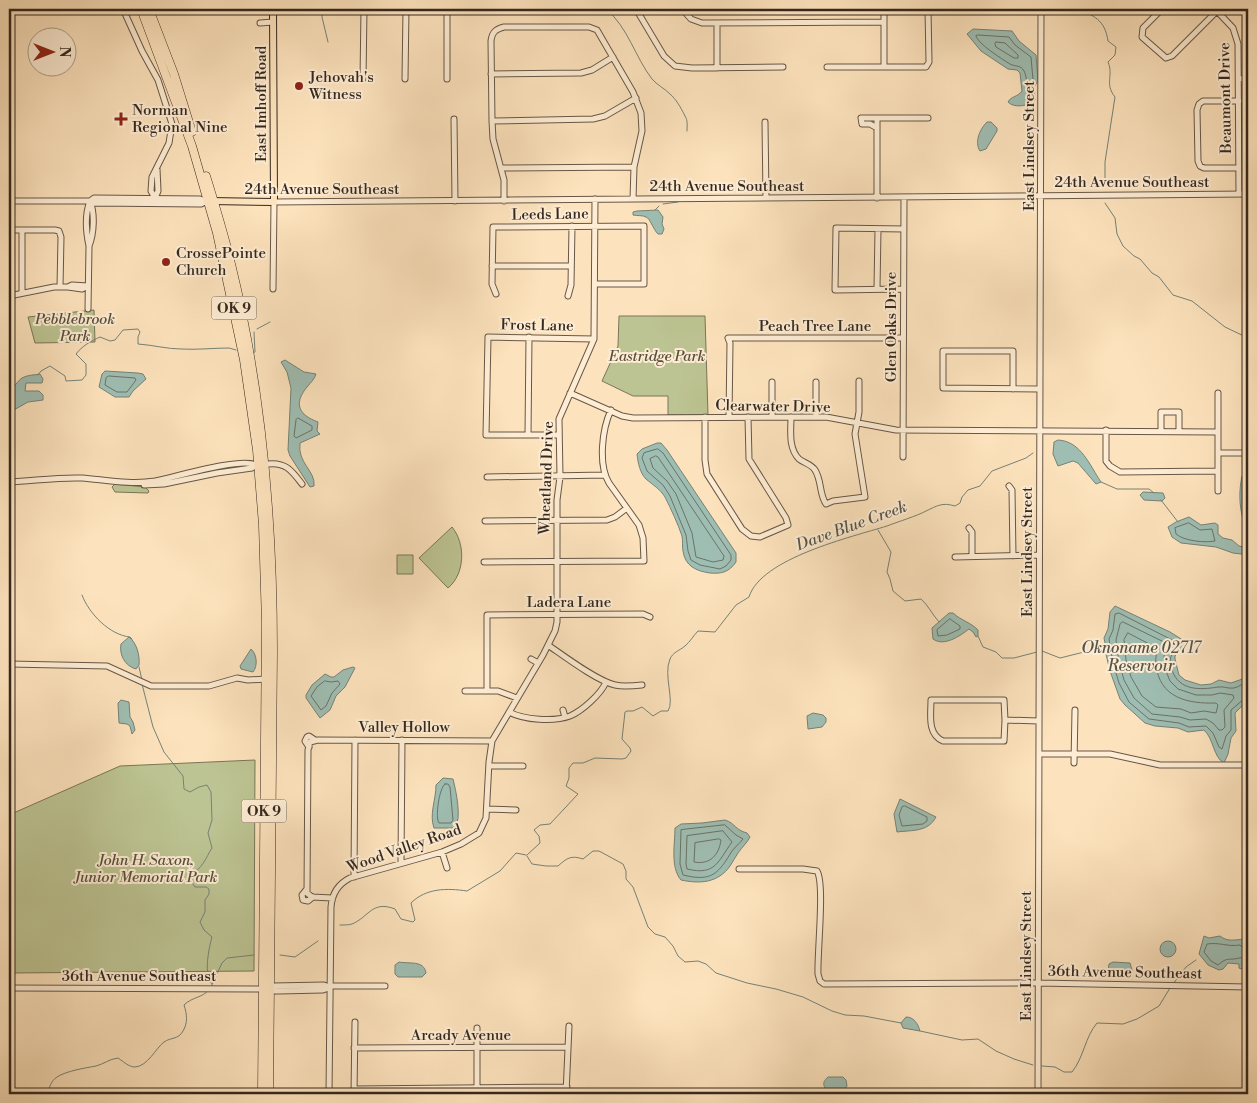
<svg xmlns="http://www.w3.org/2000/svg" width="1257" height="1103" font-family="'Libre Bodoni',serif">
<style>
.green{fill:#bdc493;stroke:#797658}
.water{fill:#9fbeb3;stroke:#758277}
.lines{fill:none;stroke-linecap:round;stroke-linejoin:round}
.shore{stroke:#6a7368;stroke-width:1}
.stream{stroke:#758277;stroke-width:1}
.minor-casing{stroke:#675746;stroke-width:7}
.major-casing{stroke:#35281e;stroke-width:8}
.highway-casing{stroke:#35281e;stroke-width:9}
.minor{stroke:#feedd4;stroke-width:5}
.major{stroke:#fde3bd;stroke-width:6}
.highway{stroke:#fde3bd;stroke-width:8}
.poi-dot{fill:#8f2418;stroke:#feedd4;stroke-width:2}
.labels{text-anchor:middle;stroke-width:4;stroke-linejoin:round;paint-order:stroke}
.shield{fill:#feedd4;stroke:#716355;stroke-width:1}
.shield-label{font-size:14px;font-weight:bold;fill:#35281e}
.poi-label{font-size:15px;fill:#35281e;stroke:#feedd4;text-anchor:start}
.street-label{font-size:15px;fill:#35281e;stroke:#feedd4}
.park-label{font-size:15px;font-style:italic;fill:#574f3b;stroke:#feedd4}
.water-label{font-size:16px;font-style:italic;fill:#55554b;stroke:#feedd4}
</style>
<rect width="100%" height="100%" fill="#fde3bd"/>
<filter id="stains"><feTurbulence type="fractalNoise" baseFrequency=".004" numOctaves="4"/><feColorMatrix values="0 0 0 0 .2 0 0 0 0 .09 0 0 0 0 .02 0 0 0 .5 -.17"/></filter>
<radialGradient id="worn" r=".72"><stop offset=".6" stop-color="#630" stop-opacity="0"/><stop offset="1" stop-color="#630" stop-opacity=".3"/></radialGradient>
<path class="green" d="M94,310L95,342L35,343L28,317Z
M619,316H705L708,415H668V396H633L602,381L618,346Z
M115,484L145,487L149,491L148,493L115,492L112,487Z
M452,527C466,544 465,574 448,588L419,558Z
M397,555H413V574H397Z
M255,760L254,971L9,973V815L120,766Z"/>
<path class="water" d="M973,29L1012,31L1019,41L1036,55L1038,81L1034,87L1035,100L1032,103C1024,106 1014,108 1008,102C1011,96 1018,97 1022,91L1020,73L1017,70L1008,69L981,51L967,34Z
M987,122H991L997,128V131L986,149L980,151C974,142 980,129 987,122Z
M658,210L663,217L662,224L664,229L662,234H658C653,229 650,218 646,217C643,215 637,216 633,215V212L637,211Z
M285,360L304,372L316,374C314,380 311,382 307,387C293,404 299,415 318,422L317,431L320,434L300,443C297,463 316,471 314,486L310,487L290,456L288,450L291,388L287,372L281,362Z
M105,371L138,373L143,374L146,379L133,391L129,397H115L99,387L102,374Z
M40,374L43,379L42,383H26L25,391H39L43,395V400L28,402L12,411L9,415V389C16,387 16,382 22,378C27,375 34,375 40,374Z
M1058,440C1081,441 1090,466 1101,482L1096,484L1078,463L1073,461L1058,466L1053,454L1054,442Z
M657,443H661L667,450L736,553V562C729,572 722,574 710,573C696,571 685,566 683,551C682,546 683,541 682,536C678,524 671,509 665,497C660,489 653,485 646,479C640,473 638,463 637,454L642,449Z
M1242,476L1248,490V520L1243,519C1239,505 1239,490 1242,476Z
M1143,492L1163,493L1165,498L1162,501L1144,500L1140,495Z
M1189,517L1201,525L1215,523L1218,525V534L1223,538L1232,540L1239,546L1248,548L1247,552L1241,554L1233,553L1216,547L1181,543L1172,537L1168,527L1176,522Z
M1115,606L1170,632L1186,642L1185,645L1175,656V659L1179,675L1185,680L1201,685L1211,684L1219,680L1231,683L1248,677V700L1235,713L1236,731L1231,738L1228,754L1224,763C1213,757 1214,739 1204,730L1188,732L1178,728L1155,726L1145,723L1125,705L1120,699L1110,671L1105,650L1106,648L1104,638L1108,629L1110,612Z
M949,613H953C962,621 970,622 978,630V636L976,637L973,632L969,629C960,636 944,647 933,639L932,628Z
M129,637C137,643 140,656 139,665L136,669C125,666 119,655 121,644Z
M251,649C257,654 258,666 253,672L241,669L240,666Z
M353,667L355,668L345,687L336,696L330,710L320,718L306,698V695L312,685L325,674L331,677H334L343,670Z
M121,700L129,702L130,717L133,722L135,730L132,734L130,726L127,724L119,723L118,703Z
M813,713L823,715L826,718V722L822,727L808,729L807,716Z
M443,778L453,779C456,791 462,818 455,828H434C429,814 436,800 436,785Z
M900,799L936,817C928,832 913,830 897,832L894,814Z
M725,820C735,823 735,830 747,833L750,837C747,843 742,847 738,853C735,857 733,862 730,866C718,883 700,884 681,880C670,867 675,844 675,828L681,824L702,823Z
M1204,936L1209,938L1220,936C1227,942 1235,940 1244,939L1248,945V965V962L1246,960L1242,963L1243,967L1241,969L1239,968V964L1228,963L1223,969L1219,970L1208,965L1199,954Z
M1160 949a8 8 0 1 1 16 0a8 8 0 1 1-16 0Z
M399,962C409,964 424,960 426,973L422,977H398L395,974V965Z
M1113,962L1130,963L1132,970L1131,973L1120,974L1108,972L1109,964Z
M906,1017C914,1017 918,1024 920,1031L903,1028L901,1023Z
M828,1077H843L846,1080L847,1086L840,1094H829C825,1087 820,1084 828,1077Z"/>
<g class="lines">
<path class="shore" d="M978,35L1009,37L1015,45L1031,57L1033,80L1031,83H1027C1026,79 1026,74 1024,71C1021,65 1016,67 1010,64C1002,59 978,44 976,36Z
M996,42L1005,43L1018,55V58H1014L996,47L995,44Z
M109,376L135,378L136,380L127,392H117L105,385L106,378Z
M298,418L312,426V430L296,438L294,436L296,420Z
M658,449L663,453L731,555V560L726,566L720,569L700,565L691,560L688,551L686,535L670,496L663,485L647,471L642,458L644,453Z
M656,456L658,457L724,556L723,560L713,562L696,557L692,533L676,494L667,481L653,468L650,459Z
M1189,523L1200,530L1212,529L1215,541C1205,543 1184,541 1176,534L1175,528Z
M950,619L960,626V629L947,635L938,636L937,630Z
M1123,622L1168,644L1164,656V666L1170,681L1178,689L1196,695H1212L1220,693L1233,695L1234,698L1224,710L1225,727L1222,730H1219L1213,723L1206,719L1190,720L1180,717L1152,714L1134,698L1124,680L1119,662L1116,640L1120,624Z
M1128,633L1157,648C1157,653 1155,659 1156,664C1159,698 1188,704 1216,703L1218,705L1216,713L1204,711L1191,713L1181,709L1156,707L1142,696L1131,677L1126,660L1124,640Z
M325,681L331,682L338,681L340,684L332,693L326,706L321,710L311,696L317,687Z
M1248,682C1243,683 1239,687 1234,688C1228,689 1223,686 1218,687C1200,690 1179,691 1172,670C1168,659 1171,654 1178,646V643L1119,613L1115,614L1113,630L1109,639L1113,663L1119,683L1129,702L1149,719L1179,723L1189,727L1206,726L1213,733L1219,747L1222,749L1226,736L1231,730V710L1244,699L1248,698
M445,784H448L450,787L453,820L451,823H439C435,818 439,788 445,784Z
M905,806L927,817V821L923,824L902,826L899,815L902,807Z
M725,825L736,835L743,839C740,843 735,847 732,851C718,874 712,882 683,875L680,864L681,830Z
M723,831L732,842C718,861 716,876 687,869L686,864L687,836Z
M719,839L721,840C719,855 710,865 694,862L695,843Z
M1248,949H1244L1240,945C1227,947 1220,942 1207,944L1204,952L1211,961L1218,965C1228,956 1229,961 1239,958C1243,958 1245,956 1248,956"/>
<path class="stream" d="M322,9V17L328,42
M606,9C628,27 635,57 652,79C657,85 664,88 670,94C676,99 681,108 685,116C688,121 687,125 687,131
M1076,9C1094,15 1105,20 1108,41L1116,47L1115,55L1108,62C1114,76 1104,83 1115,97L1105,162V186
M1105,203L1115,218L1117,234L1123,246L1134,256L1140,259L1152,273L1159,277L1173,295L1192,301L1225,327L1248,338
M663,204L678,202
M655,210L659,206
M257,329L270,322
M253,353L255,352L254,332
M38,375L41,371L50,366L65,376L66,381L82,380L86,375V364L76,354C82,346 91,341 100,337L110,341L115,340L123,330L138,329L140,332L138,337V344C153,345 167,349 181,349C197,350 213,348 229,348L236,350
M1101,482L1117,489H1149L1154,493
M1161,500L1178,522
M878,530L891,552L887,572L890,579L893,591L905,601L921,599C928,605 932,614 939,622
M82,595C89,614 110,635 130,637L132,639
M978,636L983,647L996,652L1002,658H1014L1037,652
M1042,651L1060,658L1088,651L1106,650
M139,667L142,680
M142,684L153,727L164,752L183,776L184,789L190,792L199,787L207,785L211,792L212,820L208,833L212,848C206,857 202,871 190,873L188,877L195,887H206L209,889V894L205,900V912L200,922L204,930L212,937C209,948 203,975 212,984
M527,855L540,843L539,836L534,830L540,825L550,824L578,794L566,786L569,778V768L573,763H583L595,758L622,759L626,758L631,751L630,748L622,739L625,712L627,711H633L642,707L653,716L661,711H668C675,701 663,675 670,659C673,652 679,651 685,646C690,642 693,636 698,631L715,632L736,605L749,597C761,558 852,537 887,526C897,522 917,516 926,511C937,506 942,502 955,506L960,503L962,497L968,490L980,486L992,471L1026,458L1033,453
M527,856L532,864L546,866H558C567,858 571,855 583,859L593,851H599L623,864L626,871V879L633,887L648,927L655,934L665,937L673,946L678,956L685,962L698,961L706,964L716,973L747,983L776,989L803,997L832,1011L845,1015L864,1016L901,1023
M340,925C344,925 349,925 352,924C369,917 372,900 395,909L401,919L413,922L415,920L411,903C426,888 447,888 467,891L500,871L516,853L526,855
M280,955L295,957L318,941
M1173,984L1186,967L1196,960
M211,987L222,963L227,958L254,955
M920,1031L962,1040L978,1039L996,1051L1014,1059L1033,1065
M1042,1066L1055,1067L1064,1072H1072C1084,1057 1085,1037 1097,1023L1123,1024L1137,1019L1159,1006L1170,988
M48,1094C49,1087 51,1081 57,1077C66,1071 85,1068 96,1066C104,1064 109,1059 118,1058C124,1062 129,1067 135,1067C148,1066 155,1049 164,1042C171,1037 178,1040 183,1031C188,1023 187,1014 184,1005C192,997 202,998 209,990"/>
<defs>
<path id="minor" d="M123,9L142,51L158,80L172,124L169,143L152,177L151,191L155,198
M636,9L664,56L675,66L692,68L783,67
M682,9L691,19L702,23L884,22
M884,9V67
M1162,9L1143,28L1142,37L1166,58L1172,56L1217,11
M1215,9L1233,28L1238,44L1239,194
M260,23L273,22
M827,67H926L929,62L928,9
M717,68V23
M491,74L581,73L592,70L613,57
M363,79L364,9
M405,79L406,9
M447,79V9
M1239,79L1248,78
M1239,101H1203L1199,104L1197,110L1198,161L1200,166L1204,168H1239
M877,118V198
M454,119L455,201
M492,121L593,119L605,116L636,98
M765,122L766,198
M877,128L870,124H862L861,118H928
M501,168L634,167
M155,198L158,191L157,169
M9,201H90L94,203L201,204L207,201
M90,201L94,198L200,199L206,201
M90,201C95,213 94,234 89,246C86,232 85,214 90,201Z
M504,201V180L493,139L492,121L491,41C492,32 496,29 504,27H589L597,30L633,92L641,113L642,131L634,167L633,199
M9,230H55L59,231L61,237L60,287
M492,266H571
M72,285L88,286L82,289L68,287Z
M273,289L274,202L1248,194
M877,289L878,229
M903,289L835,290L836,228L904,229
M22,293V230
M496,294L492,284L493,227L644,226V284H595
M9,296L54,287H68
M568,296L571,285L572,226
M88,309L89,246
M9,348H10
M772,382V417
M816,382V417
M1013,389V351H943V388L1039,389
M570,393L622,416L633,418L826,417L896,430L1218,432
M705,417V460L707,474L742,529L751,536L760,537L788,525L786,518L749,459L748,417
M729,417L730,343L728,338H903
M791,417C791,430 788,448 799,459C804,463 811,464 815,470C822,481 819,494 826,504L833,501L865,497L855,434L859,412V381
M1106,430V461L1110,466L1120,472L1218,471
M1161,431V412H1179V431
M528,435L529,337
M559,435H486L488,337L594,339
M1218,453H1248
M903,457L904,197
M487,477L605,475
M9,482C33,481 58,477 82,478C106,480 131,485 155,481C175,477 241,457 256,465
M144,485L164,484L217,473L252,468C257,464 262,464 268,464C286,462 292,471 302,484
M1009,486L1012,490L1013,556
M1218,491V393
M485,521L607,520L615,517L627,508
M969,528L972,532V556
M955,557L1039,555
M484,562L644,561L643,538L639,525L609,483C598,465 602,429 611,410
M548,645C564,656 597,681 615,685C623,687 633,686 642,685
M531,659L538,663
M9,664L107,666L151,686H209L237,678L248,680L267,679
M465,691H498L517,698
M487,691V615L643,614L650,617
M563,710L565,717
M509,712C524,720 554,722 570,716C582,711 601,694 606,682
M1005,720L1004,741H943C927,734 931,715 931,700H1004L1005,720L1039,721
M309,747L305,741L307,737L309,736L315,740
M1039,754H1110L1160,765H1248
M1074,763L1075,710
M489,766H523
M487,809L516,810
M442,852L447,868
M401,863L402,740
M739,869H803L817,871C825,884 817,954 818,974L820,981L824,984L1038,983L1248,987
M354,877L355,740
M306,890L302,895L303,900L308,901L313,897
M332,898L312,897L307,893L308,750L310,742L318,740L492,741
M330,986H385
M9,988L258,989L270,988L273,986L324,985L330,987
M270,988L273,991H279L323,990L329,988
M477,1028V1087
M354,1048L568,1047
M354,1089L567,1087
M329,1094L331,907C332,894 338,884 350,878L442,852L461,844L479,833L486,818L489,762L492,741L543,655L555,631L557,622V500L560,477L559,419L594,339L595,199
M354,1094L355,1022
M566,1094L569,1026
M1038,1094L1041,9"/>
<path id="major" d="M210,201L274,202L273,9"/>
<path id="highway" d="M141,9L192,146L217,233L244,360L257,450L263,525L266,623L262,1094
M149,9L174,74L192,132
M206,176C215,205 224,234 231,264C262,390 273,521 273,651L269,1094"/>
</defs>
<use href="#minor" class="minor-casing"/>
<use href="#major" class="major-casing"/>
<use href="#highway" class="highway-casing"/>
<use href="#minor" class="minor"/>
<use href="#major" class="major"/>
<use href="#highway" class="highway"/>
</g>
<g class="poi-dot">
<circle cx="299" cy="86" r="5"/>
<path d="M118.5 111.5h5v5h5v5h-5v5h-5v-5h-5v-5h5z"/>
<circle cx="166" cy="262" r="5"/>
</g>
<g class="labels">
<g class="shield">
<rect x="211.5" y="296.5" width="45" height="23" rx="4"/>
<rect x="241.5" y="799.5" width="45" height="23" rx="4"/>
</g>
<g class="shield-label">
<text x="234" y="313">OK 9</text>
<text x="264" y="816">OK 9</text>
</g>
<g class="poi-label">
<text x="309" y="82">Jehovah's<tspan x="309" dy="17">Witness</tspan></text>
<text x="132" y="115">Norman<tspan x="132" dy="17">Regional Nine</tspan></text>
<text x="176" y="258">CrossePointe<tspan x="176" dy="17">Church</tspan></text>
</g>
<g class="street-label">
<text transform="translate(1225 98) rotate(-91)" y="5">Beaumont Drive</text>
<text transform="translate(261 104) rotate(-90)" y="5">East Imhoff Road</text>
<text transform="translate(1029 146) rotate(-90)" y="5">East Lindsey Street</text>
<text x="1132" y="187">24th Avenue Southeast</text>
<text x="727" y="191">24th Avenue Southeast</text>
<text x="322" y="194">24th Avenue Southeast</text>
<text transform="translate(550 214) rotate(-1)" y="5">Leeds Lane</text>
<text transform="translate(537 325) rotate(1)" y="5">Frost Lane</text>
<text x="815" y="331">Peach Tree Lane</text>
<text transform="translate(891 327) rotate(-90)" y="5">Glen Oaks Drive</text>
<text transform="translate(773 406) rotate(1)" y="5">Clearwater Drive</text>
<text transform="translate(546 478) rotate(-88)" y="5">Wheatland Drive</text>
<text transform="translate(1027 552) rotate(-90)" y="5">East Lindsey Street</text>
<text x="569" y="607">Ladera Lane</text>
<text x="404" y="732">Valley Hollow</text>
<text transform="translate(404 848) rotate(-19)" y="5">Wood Valley Road</text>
<text transform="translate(1026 956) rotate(-90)" y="5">East Lindsey Street</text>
<text transform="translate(1125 972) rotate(1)" y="5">36th Avenue Southeast</text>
<text x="139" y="981">36th Avenue Southeast</text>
<text x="461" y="1040">Arcady Avenue</text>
</g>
<g class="park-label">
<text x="75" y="324">Pebblebrook<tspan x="75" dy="17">Park</tspan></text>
<text x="657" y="361">Eastridge Park</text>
<text x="146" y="865">John H. Saxon,<tspan x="146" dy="17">Junior Memorial Park</tspan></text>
</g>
<g class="water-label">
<text transform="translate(851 525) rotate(-20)" y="6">Dave Blue Creek</text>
<text x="1141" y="653">Oknoname 02717<tspan x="1141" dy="18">Reservoir</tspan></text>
</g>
</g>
<rect width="1257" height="1103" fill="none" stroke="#fde3bd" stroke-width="30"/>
<rect x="10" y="10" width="1237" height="1083" fill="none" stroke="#35281e" stroke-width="2.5"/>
<rect x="15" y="15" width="1227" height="1073" fill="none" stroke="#35281e"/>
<g transform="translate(52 52) rotate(90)"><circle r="24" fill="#feedd4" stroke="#ae9e8b"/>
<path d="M0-4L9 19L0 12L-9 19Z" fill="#8f2418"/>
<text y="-8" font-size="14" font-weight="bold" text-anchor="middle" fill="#35281e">N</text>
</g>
<rect width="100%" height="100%" filter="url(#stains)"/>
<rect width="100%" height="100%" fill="url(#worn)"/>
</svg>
